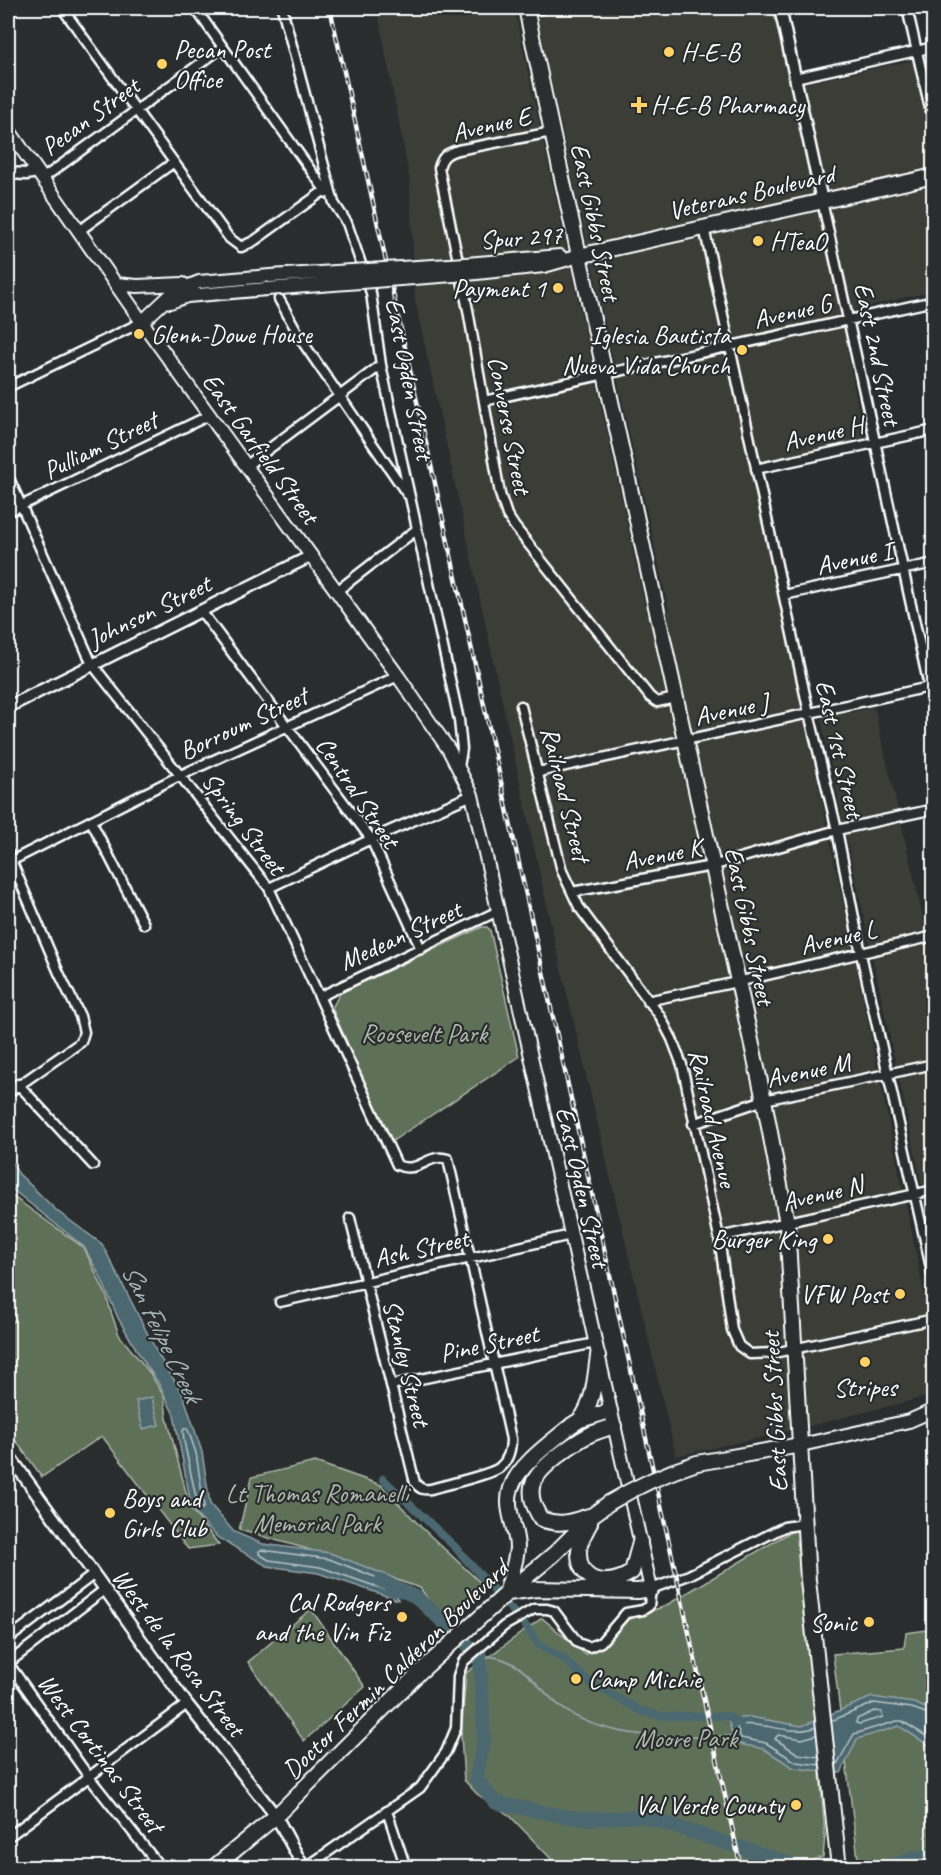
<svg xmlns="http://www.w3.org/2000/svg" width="941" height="1875" font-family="Caveat,sans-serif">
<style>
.built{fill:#3d3c38}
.green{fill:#5f7059;stroke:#afb8ac;stroke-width:1.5}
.water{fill:#4c6870;stroke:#94a4a9;stroke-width:1.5}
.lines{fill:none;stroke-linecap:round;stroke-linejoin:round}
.shore{stroke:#b7c3c6;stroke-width:1.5}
.stream{stroke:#94a4a9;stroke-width:2}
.canal{stroke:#4c6870;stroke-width:8}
.river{stroke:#4c6870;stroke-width:14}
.minor-casing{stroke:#fff;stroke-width:13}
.tertiary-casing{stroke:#fff;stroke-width:15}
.secondary-casing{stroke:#fff;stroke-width:16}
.primary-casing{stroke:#fff;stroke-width:18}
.trunk-casing{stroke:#fff;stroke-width:18}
.minor{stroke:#2a2d2e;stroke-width:8}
.tertiary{stroke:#2a2d2e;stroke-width:10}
.secondary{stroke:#2a2d2e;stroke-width:12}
.primary{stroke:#2a2d2e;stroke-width:14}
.trunk{stroke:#2a2d2e;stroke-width:14}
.rail-casing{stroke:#fff;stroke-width:4.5}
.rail{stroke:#2a2d2e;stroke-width:2;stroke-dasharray:7;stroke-linecap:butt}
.secondary-bridge-casing{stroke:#fff;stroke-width:16;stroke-linecap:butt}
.primary-bridge-casing{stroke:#fff;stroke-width:18;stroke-linecap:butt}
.secondary-bridge{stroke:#2a2d2e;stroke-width:12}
.primary-bridge{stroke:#2a2d2e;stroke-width:14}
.poi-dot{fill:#ffd166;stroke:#2a2d2e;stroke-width:2}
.labels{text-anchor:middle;stroke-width:4.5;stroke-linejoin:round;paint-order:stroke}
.poi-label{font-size:26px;fill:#fff;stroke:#2a2d2e;text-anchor:start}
.street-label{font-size:26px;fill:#fff;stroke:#2a2d2e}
.park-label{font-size:26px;fill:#afb8ac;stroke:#2a2d2e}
.water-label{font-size:27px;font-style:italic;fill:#a6b4b8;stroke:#2a2d2e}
</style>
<rect width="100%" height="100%" fill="#2a2d2e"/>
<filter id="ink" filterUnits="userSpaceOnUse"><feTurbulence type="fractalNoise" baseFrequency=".0167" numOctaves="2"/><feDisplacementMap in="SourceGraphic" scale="12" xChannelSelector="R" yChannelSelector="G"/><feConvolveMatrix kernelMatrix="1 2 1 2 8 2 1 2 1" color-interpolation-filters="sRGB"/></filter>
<g filter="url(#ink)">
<path class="built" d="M377,8H514L647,615L669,611L535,8H774L789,87L933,56V291L840,313L864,439L752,466L933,1335V1395L781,1433L676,1456L551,925L415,300L410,181Z
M874,707L933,960V1237L821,719Z"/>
<path class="green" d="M482,927H487L490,930L519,1057L391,1142L332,1008L340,993Z
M8,1193L84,1248L107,1297L110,1309L119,1335L150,1373L164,1396L167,1418L190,1508L219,1545L188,1549L102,1436L42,1477L8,1430V1325L16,1319L8,1307Z
M315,1462L381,1485L422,1528L485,1587L443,1621L420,1588L304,1548L239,1530L252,1477Z
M797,1528L821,1783L825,1836L823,1857L787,1868L559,1867L510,1816L477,1794L464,1780L461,1736L466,1673L542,1618L586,1655L629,1619L665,1606Z
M311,1609L365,1687L304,1741L248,1662Z
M933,1629V1867H859L833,1654L904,1648L906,1633Z"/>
<path class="water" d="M8,1155L18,1173L57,1211L102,1244L159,1356L183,1394L202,1452L210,1504L234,1532L263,1544L330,1553L394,1578L398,1600L318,1573L267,1566L217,1537L192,1510L174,1415L159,1384L139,1354L118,1318L101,1278L84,1247L8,1186Z
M152,1397L159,1425L143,1429L136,1401Z
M872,1697L914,1703L933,1711V1748L899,1726L857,1739L841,1773L794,1768L764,1749L735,1743L728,1720L750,1717L802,1726Z"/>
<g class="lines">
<path class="shore" d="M185,1428L188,1430L196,1453L204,1506L202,1509L198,1507L184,1441L183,1431Z
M262,1550L329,1559L388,1582L389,1588L386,1590L320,1567L269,1560L259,1554V1551Z
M874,1711L882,1712L883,1717L859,1724L856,1723L857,1719Z
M831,1721L874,1703L912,1708L934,1716
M816,1727C791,1737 765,1721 739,1725L737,1728L741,1738L766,1743L796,1762L820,1765
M816,1735L802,1739L778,1735L775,1739L798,1754L819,1757
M836,1766L854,1734L897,1721H902L934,1741"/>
<path class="stream" d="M480,1656C528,1655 537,1695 573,1715C618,1740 685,1738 735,1736
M914,1859L934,1861"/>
<path class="canal" d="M383,1479L454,1546L525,1625L539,1645L562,1658L592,1684L641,1711L662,1716H727L740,1724"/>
<path class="river" d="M381,1581L416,1597L480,1656L484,1740L476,1779L496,1803L568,1817L593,1819L643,1816L803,1868
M884,1868L934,1853"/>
<defs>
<path id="minor" d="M62,8L229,238L241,247L254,241L325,190
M195,8L327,193
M282,8L334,203L347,223L371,293L381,365L459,720L462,749L459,767
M907,8L934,126
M527,11L543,8
M795,78L934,47
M552,132L458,150C447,153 442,156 439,168L468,310L500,494L507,515L515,527L650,697L657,702L675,698
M42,179L223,47
M822,201L934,709
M704,227L809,713L837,830L861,954L934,1281
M79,231L174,162
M279,299L304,344L407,494
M8,387L142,322
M484,401L934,301
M246,466L381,365
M756,469L934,430
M8,476L92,664L269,888L397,1165C418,1175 429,1152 448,1159L511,1439C511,1450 508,1461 499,1468C490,1475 444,1485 431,1489C423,1490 420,1489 415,1483L350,1218
M8,512L210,415
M337,591L416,530
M784,595L934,563
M201,611L371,839L421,949
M521,706L562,871L579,907L660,1016L672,1039L682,1065L719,1237L732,1330L739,1346L750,1354L774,1353L934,1319
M538,772L934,686
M91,821L144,924
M8,853L59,973L80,1016L84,1032L81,1042L8,1093
M11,861L181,775L398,676
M269,888L371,839L472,795
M572,892L712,866L837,830L934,809
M319,997L498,911
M647,1001L737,982L934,936
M18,1084L93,1165
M693,1124L764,1100L934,1064
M719,1237L934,1190
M280,1302L571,1235
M391,1385L595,1343
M8,1639L93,1575
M8,1663L89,1777L161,1868
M8,1663L104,1590
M387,1811L406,1868
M8,1837L187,1704
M305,1868L420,1788L446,1752L456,1728L458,1676L463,1662L504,1626L534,1609H547L554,1611L578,1643L589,1647L601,1642L626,1613L643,1610L649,1606L651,1589L689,1575L784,1527L804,1524"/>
<path id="tertiary" d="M780,8L822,201
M8,173L26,174L37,172
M8,707L311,556
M8,1454L187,1704L276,1816L304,1868"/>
<path id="secondary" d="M8,129L142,322L398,676L449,750L472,795L651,1589
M466,264L560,256
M467,274L544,266L579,256
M116,284L137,286L183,284
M170,302L187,296L267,289
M142,322L174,292L199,282L270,276
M801,1445L909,1421L934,1410"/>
<path id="primary" d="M579,256L934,176
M580,1420C594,1403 595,1377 598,1356
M697,1463L801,1445
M589,1516C571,1522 559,1526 541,1519C535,1509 530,1499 532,1487C535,1469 575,1442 591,1434C598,1431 606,1429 614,1426
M590,1523C585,1533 578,1543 579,1554C580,1586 611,1586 632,1572L640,1542
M508,1593L536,1589L638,1591L651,1589
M506,1594C510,1579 516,1563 517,1548C517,1528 504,1509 511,1488C519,1464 553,1441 572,1425L580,1420L610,1411
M213,1868L276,1816L421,1671L506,1594L554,1554L594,1514L609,1503"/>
<path id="trunk" d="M526,8L552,132L764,1100L787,1223L808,1580L839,1868"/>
</defs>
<use href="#minor" class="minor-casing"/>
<use href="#tertiary" class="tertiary-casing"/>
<use href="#secondary" class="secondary-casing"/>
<use href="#primary" class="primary-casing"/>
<use href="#trunk" class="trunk-casing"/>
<use href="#minor" class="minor"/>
<use href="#tertiary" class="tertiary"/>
<use href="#secondary" class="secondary"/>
<use href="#primary" class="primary"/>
<use href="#trunk" class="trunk"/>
<defs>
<path id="rail" d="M330,8L741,1868"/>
</defs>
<use href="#rail" class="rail-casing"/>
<use href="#rail" class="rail"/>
<defs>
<path id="secondary-bridge" d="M270,276L466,264
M267,289L467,274"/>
<path id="primary-bridge" d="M609,1503C637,1486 665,1473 697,1463"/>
</defs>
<use href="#secondary-bridge" class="secondary-bridge-casing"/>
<use href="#primary-bridge" class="primary-bridge-casing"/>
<use href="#secondary-bridge" class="secondary-bridge"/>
<use href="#primary-bridge" class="primary-bridge"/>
</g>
</g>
<g class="poi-dot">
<circle cx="669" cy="52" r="6"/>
<circle cx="162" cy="64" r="6"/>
<path d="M636 96h6v6h6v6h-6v6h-6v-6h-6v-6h6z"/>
<circle cx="758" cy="241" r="6"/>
<circle cx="558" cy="288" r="6"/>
<circle cx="139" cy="334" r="6"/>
<circle cx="742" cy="350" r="6"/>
<circle cx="828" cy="1239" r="6"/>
<circle cx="900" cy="1294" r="6"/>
<circle cx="865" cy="1362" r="6"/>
<circle cx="110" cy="1513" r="6"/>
<circle cx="402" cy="1617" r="6"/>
<circle cx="869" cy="1622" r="6"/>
<circle cx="576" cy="1679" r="6"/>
<circle cx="796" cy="1805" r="6"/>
</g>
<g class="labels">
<g class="poi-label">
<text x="174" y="58">Pecan Post<tspan x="174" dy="30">Office</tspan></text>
<text x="681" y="61">H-E-B</text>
<text x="651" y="114">H-E-B Pharmacy</text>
<text x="770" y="250">HTeaO</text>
<text x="546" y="297" text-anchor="end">Payment 1</text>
<text x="151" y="343">Glenn-Dowe House</text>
<text x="730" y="344" text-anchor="end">Iglesia Bautista<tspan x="730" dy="30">Nueva Vida Church</tspan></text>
<text x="816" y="1248" text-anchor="end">Burger King</text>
<text x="888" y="1303" text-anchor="end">VFW Post</text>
<text x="865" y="1396" text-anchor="middle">Stripes</text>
<text x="122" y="1507">Boys and<tspan x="122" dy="30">Girls Club</tspan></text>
<text x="390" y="1611" text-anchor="end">Cal Rodgers<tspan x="390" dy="30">and the Vin Fiz</tspan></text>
<text x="857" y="1631" text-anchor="end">Sonic</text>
<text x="588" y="1688">Camp Michie</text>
<text x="784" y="1814" text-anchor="end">Val Verde County</text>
</g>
<g class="street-label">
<text transform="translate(90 116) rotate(-36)" y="9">Pecan Street</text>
<text transform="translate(491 124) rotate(-13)" y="9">Avenue E</text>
<text transform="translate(751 192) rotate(-13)" y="9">Veterans Boulevard</text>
<text transform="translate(596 222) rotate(78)" y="9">East Gibbs Street</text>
<text transform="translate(521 237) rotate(-4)" y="9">Spur 297</text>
<text transform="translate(792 311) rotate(-13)" y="9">Avenue G</text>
<text transform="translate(878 354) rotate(78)" y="9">East 2nd Street</text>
<text transform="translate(410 379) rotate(79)" y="9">East Ogden Street</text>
<text transform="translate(510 425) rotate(79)" y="9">Converse Street</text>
<text transform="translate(823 433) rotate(-13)" y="9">Avenue H</text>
<text transform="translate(100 445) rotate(-26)" y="9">Pulliam Street</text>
<text transform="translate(261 448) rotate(54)" y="9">East Garfield Street</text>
<text transform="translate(854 558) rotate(-12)" y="9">Avenue I</text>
<text transform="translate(149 611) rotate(-26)" y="9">Johnson Street</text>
<text transform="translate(731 709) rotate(-12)" y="9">Avenue J</text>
<text transform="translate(243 723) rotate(-25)" y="9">Borroum Street</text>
<text transform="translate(840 749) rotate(77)" y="9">East 1st Street</text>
<text transform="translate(358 792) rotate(56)" y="9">Central Street</text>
<text transform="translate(566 794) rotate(76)" y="9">Railroad Street</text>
<text transform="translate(244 823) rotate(53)" y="9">Spring Street</text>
<text transform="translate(662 854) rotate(-11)" y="9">Avenue K</text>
<text transform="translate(750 926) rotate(78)" y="9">East Gibbs Street</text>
<text transform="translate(400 935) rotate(-25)" y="9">Medean Street</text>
<text transform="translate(838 937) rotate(-13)" y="9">Avenue L</text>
<text transform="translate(808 1070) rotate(-12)" y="9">Avenue M</text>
<text transform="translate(713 1118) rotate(77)" y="9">Railroad Avenue</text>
<text transform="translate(583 1187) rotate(77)" y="9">East Ogden Street</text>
<text transform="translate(822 1193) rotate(-13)" y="9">Avenue N</text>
<text transform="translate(421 1248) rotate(-13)" y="9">Ash Street</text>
<text transform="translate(489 1343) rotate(-12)" y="9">Pine Street</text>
<text transform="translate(407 1363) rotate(76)" y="9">Stanley Street</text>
<text transform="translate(774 1412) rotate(-93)" y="9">East Gibbs Street</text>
<text transform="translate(179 1652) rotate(53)" y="9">West de la Rosa Street</text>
<text transform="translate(395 1669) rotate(-44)" y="9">Doctor Fermin Calderon Boulevard</text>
<text transform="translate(101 1753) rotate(53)" y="9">West Cortinas Street</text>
</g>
<g class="park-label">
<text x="424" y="1042">Roosevelt Park</text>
<text x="317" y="1502">Lt Thomas Romanelli<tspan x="317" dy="30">Memorial Park</tspan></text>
<text x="686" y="1747">Moore Park</text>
</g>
<g class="water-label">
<text transform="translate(162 1333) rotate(64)" y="9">San Felipe Creek</text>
</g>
</g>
<rect width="941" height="1875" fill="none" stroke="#2a2d2e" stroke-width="30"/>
<rect x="15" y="15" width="911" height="1845" fill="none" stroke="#fff" stroke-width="2" filter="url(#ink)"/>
</svg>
